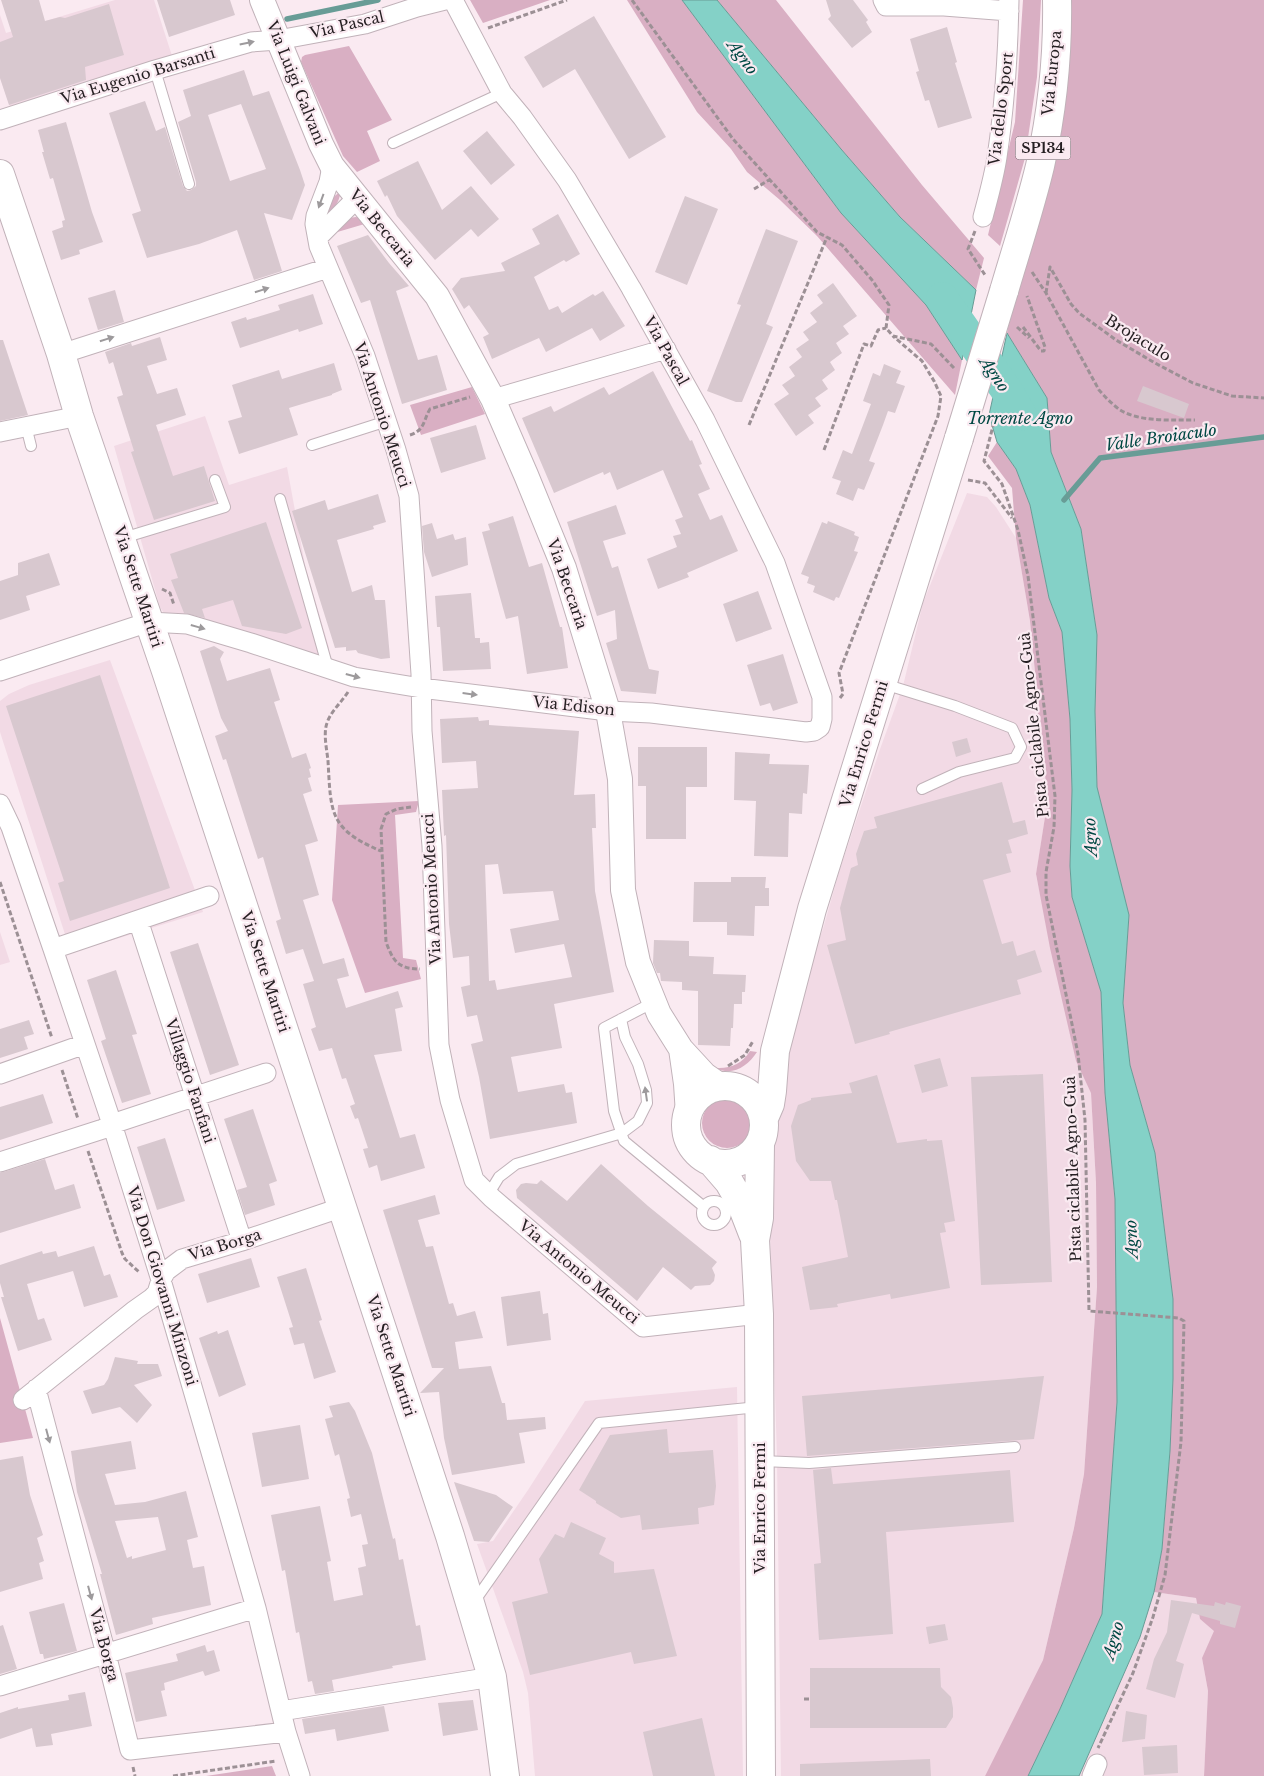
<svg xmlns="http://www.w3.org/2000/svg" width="1264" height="1776" font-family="'Libre Baskerville',serif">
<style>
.built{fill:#f2dae5}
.green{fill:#d9afc3}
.water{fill:#84d1c7;stroke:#689c96}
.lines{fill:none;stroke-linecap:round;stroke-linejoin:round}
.stream{stroke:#689c96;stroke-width:5.5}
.river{stroke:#84d1c7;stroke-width:32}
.building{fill:#d8c8cf;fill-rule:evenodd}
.service-casing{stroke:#c1b2b9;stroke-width:12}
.minor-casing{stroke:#c1b2b9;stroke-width:21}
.tertiary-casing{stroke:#c1b2b9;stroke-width:26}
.secondary-casing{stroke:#c1b2b9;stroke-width:30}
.primary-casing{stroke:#c1b2b9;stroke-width:30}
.path{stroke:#9c9095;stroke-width:3;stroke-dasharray:5 2.5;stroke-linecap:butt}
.service{stroke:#fff;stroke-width:10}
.minor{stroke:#fff;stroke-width:19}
.tertiary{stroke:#fff;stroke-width:24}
.secondary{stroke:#fff;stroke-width:28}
.primary{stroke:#fff;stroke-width:28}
.primary-bridge-casing{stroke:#c1b2b9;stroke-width:30;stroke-linecap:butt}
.primary-bridge{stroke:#fff;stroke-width:28}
.oneway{fill:#9d9a9c}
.labels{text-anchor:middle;stroke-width:4.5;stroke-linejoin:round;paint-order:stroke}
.shield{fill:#faeaf1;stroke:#655c60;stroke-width:1}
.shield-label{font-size:14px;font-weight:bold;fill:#251f22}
.street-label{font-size:15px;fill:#251f22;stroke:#faeaf1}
.water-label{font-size:16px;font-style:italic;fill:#004843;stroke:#faeaf1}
</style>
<rect width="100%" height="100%" fill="#faeaf1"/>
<path class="built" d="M115,0H154L174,62L12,112L0,78V15L6,33Z
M205,416L229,485L287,467L305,565L329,648L315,669L165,615L160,607L114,446Z
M967,493L987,497L996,507L1016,538L1030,621L1035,672L1038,722L1048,798L1036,875L1076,1061L1091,1092L1096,1183L1097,1287L1084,1474L1074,1528L1043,1660L985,1776H781L777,1458L770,1231V1143L778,1123L797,1000L823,929L839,872L879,752L903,686L923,603Z
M110,660L203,912L71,953L0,732V701L9,694L29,685Z
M0,932L10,962L0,965Z
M737,1387L743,1776H535L528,1693L523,1672L477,1544L493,1541L528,1490L585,1401Z
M1154,1592L1196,1598L1200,1619L1215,1631L1202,1658L1208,1691L1204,1776H1079L1140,1637Z"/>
<path class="green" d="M470,0H550L483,23Z
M627,0H682L841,213L926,305L962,360L955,395L817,236L780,200L747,172L731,149L697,112Z
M717,0H776L922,185L984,258L976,290L900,217L841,149Z
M1023,0H1041L1037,77L1025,158L1000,246L988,235L1015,122Z
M1068,0H1264V1776H1204L1208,1691L1202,1658L1214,1631L1200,1619L1196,1598L1154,1592L1162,1549L1170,1451L1173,1379V1299L1155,1153L1130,1065L1123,1003L1129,915L1097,787L1095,711L1097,635L1081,529L1051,452L1047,398L1007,333Z
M349,46L392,120L367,131L380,161L357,172L343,156L301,62L302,57L305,55Z
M341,191C339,203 333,212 322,218L331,199Z
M356,217L363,219L368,223L334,233L349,218Z
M472,387L485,414L421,435L410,405Z
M997,442L1016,469L1030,505L1049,598L1062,632L1070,719L1072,790L1070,866L1072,897L1101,992L1105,1093L1115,1199L1117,1402L1102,1614L1060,1709L1028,1776H985L1043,1660L1074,1528L1084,1474L1097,1287L1096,1183L1091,1093L1076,1061L1050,948L1036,874L1048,798L1038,722L1035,672L1030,621L1016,538L1012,488L988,456Z
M419,801L416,812L395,815L403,958L416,960L421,979L365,993L332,900L338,805Z
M750,1051L757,1052C748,1066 732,1077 716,1068C730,1069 742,1064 750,1051Z
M702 1123a25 25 0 1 1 50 0a25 25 0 1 1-50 0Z
M0,1318L33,1438L0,1443Z
M272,1766L276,1776H206Z"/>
<path class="water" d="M682,0H717L841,149L900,217L976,290L962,360L926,305L841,213Z
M1007,333L1047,398L1051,452L1081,529L1097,635L1095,711L1097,787L1129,915L1123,1003L1130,1065L1155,1153L1173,1299V1379L1170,1451L1162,1549L1154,1592L1140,1637L1079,1776H1028L1060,1709L1102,1614L1117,1402L1115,1199L1105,1093L1101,992L1072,897L1070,866L1072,790L1070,719L1062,632L1049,598L1030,505L1016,469L997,442L989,415Z"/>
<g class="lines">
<path class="stream" d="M287,19L378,0
M1064,500L1100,458L1264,437"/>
<path class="river" d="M942,298L1005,388L1021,415"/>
</g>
<path class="building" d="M1,0H39L45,21L60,17L65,18L109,4L124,55L85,67L86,80L9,105L0,78V42L13,37Z
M157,0H230L235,15L169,37Z
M826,0H853L868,20L866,22L872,32L852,48L828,19L831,16Z
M594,16L666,137L629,159L575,69L543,88L524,57Z
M947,27L957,62L955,63L972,118L938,128L929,100L925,101L916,72L919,71L910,39Z
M244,70L253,96L269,91L300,170L305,185L292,220L264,213L282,271L254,280L237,230L199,244L147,258L132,214L141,211L109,113L145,101L156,131L165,127L183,186L187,191L191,190L196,186V182L178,122L191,116L183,90ZM241,104L266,169L230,181L208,115Z
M66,122L92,212L103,242L79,250L80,254L61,260L52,231L63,227L62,221L65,220L53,178L50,179L42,152H44L38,130Z
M487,131L515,165L491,185L463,151Z
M418,161L442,210L471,186L499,219L478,237L471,229L435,260L397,216L387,195L385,197L377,181Z
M685,196L718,209L687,285L655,272Z
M558,214L580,254L566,262L564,260L534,277L549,310L558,306L562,313L593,294L595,296L603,291L625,326L600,341L592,328L546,352L539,338L492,359L483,337L489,334L469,305L464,309L452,289L461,278L505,271L501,263L540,244L532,229Z
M766,229L798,241L766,324L773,327L742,402H736L707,391L741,305L737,304Z
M368,235L389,263L409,286L396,291L418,360L437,355L447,390L402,404L370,300L361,303L337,246Z
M833,283L857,316L843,326L849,334L836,343L842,353L830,362L835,370L822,380L828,389L815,398L821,406L808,415L814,423L796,436L774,404L789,394L782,385L795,376L789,367L802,357L796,349L809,340L803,332L817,322L810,313L823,303L817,295Z
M115,290L124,322L98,330L88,298Z
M313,294L323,324L299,332L298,329L240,348L231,322L246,317L247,320L280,310L278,305Z
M160,337L167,360L147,366L157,394L177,388L186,415L156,425L173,476L204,466L215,501L154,520L131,452L134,451L117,397L123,395L113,362L109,364L105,352L131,343L132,346Z
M0,340H3L28,415L0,421Z
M334,363L342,390L332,394V395L289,408L298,435L239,454L228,421L242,417L232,385L279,370L282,379Z
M884,364L901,371L896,383L905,386L895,413L888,411L883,425L869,461L875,463L864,490L858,488L853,501L836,494L841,481L832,478L843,450L852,454L871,404L863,401L873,373L880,376Z
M653,371L690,441L692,440L702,464L699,465L710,489L698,494L710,520L722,515L738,551L687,573L689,577L658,589L647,559L677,547L673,536L681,534L675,520L683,517L663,470L617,490L610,472L604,475L603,472L554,493L522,418L551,406L554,412L604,387L609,395Z
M1143,386L1189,404L1184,418L1137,401Z
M476,425L486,459L441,473L430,438Z
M378,494L386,522L373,526L374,529L337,540L352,592L372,585L375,600H385L390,658L381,659L358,653L356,650L346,651V647L335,648L292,511L325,500L328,510Z
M616,505L626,534L603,541L612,568L618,566L649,669L659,671L656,694L621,691L606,643L617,639L615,610L597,616L567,522Z
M513,516L529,567L542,563L560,627H562L568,668L527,674L518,616L506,619L482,532L490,530L488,524Z
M828,521L855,532L854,535L859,537L854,551L858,552L839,598L836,597L834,601L813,592L815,586L807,583L809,577L801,574L822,522L827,524Z
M266,522L302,628L286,634L242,626L233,600L202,609L205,618L184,613L171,580L178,578L170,554Z
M432,523L437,539L453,534L455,540L466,537L468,565L432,577L424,552L422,526Z
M49,553L60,585L26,596L30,610L0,620V581L18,575V563Z
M758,591L772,629L736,642L723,604Z
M471,593L475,638H480V643L489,642L491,669L443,671L440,627H437L435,596Z
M214,646L224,652L220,659L227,681L270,668L280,700L274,702L292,758L306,753L311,768L309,769L311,777L308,778L312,791L303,794L318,841L305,845L319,895L303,900L323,964L344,958L349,976L337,979L346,1008L398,991L403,1007L395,1009L402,1051L374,1055L400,1138L415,1134L425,1168L381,1181L377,1165L369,1168L363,1149L368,1148L358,1118L355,1119L350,1106L355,1104L346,1078L342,1079L332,1048L319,1051L311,1029L316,1027L303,984L314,981L303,949L286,954L276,921L281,919L263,857L258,859L226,759L223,760L215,736L228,731L221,718L200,651Z
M783,654L798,703L773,711L770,703L760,706L747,665Z
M100,675L170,888L70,921L58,883L64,881L6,706Z
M478,717L479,721L489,720V725L579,731L574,795L595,794L596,828H592L595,891L614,992L554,1004L562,1048L511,1057L518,1092L564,1084L566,1093L572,1092L577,1123L490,1139L479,1077L471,1044L483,1041L477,1015L467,1017L461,987L470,985L469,956L453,958L449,924L446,835L444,836L442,790L478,788L476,761L442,763L440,719ZM498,864L503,894L553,891L559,920L510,929L515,953L564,944L572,977L497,990L495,980L489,981L485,865Z
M967,738L971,752L956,757L952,742Z
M638,747H707V787H686V839H646V786H638Z
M735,752L770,754L769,764L809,765L807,794L803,793L802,814L789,813L788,857L754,856L756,801L734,800Z
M1002,782L1013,823L1025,820L1028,834L1008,840L1012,853L1006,854L1011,872L983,880L1002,944L1013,941L1017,956L1035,950L1042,972L1017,980L1021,994L889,1032L890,1034L855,1044L827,945L846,940L840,908L851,868L858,865L856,854L864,831L877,828L874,817Z
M731,877H766L765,888H769V906H755L754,936L727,935V922H693L694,882H731Z
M654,940L689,941V956L714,957L713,974L746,975L745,992H742V1004H734L733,1028H731L730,1046L698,1045V991L682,990V982L661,981L660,973H657L653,963Z
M198,943L239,1065L210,1075L170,952Z
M116,970L137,1034L132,1035L151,1094L122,1103L101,1041L106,1039L87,980Z
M29,1020L34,1034L24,1037L28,1049L0,1058V1029Z
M940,1058L948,1086L922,1093L914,1065Z
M1043,1074L1052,1282L981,1285L971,1077Z
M877,1075L897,1143L927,1139V1141L942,1140L955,1221L944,1223L946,1232L940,1233L950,1288L891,1299L890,1294L837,1304L838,1307L810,1310L802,1267L848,1257L837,1200H835L831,1181H810L796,1161L791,1126L798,1105L811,1100V1098L852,1093L849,1083Z
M43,1094L53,1123L0,1140V1107Z
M253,1109L277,1181L269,1184L275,1205L245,1215L237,1190L247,1187L224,1119Z
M165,1138L185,1201L157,1210L137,1147Z
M45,1159L55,1190L74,1184L81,1208L0,1233V1173Z
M601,1164L648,1206L717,1262L712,1268L715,1275L714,1281L710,1285L695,1286L691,1290L663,1267L637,1301L517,1198L516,1190L521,1184L526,1183L537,1184L541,1180L567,1201Z
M435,1195L440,1214L418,1220L426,1247L433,1246L449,1304L453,1303L457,1316L475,1311L483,1338L455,1342L459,1369L491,1366L502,1403H505L507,1420L545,1417L546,1429L519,1433L525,1463L452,1475L444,1438L439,1392L420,1393L444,1368H432L383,1210Z
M94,1246L104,1276L110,1274L118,1297L84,1307L73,1271L27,1284L38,1320L44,1318L52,1340L18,1351L1,1297H4L0,1283V1265L42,1251L43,1254L56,1251L58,1257Z
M251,1258L260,1287L207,1303L198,1274Z
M306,1268L322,1320L319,1321L336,1372L314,1379L304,1343L294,1345L289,1328L293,1327L277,1277Z
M540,1291L543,1314L548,1313L551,1340L507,1346L501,1297Z
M228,1330L246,1385L219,1397L199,1338L217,1331L218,1334Z
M115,1357L138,1361L137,1364H158L162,1376L134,1385L152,1405L137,1423L120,1407L92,1414L83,1391L104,1385L108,1379Z
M1044,1376L1034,1439L807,1456L802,1396Z
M349,1402L355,1411L372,1453L393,1539L395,1538L399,1560L403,1559L416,1626L420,1625L426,1660L392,1666L393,1668L332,1680L334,1691L315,1694L312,1681L308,1682L299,1632L296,1633L285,1570L282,1571L271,1515L320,1506L331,1561L327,1562L334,1601L363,1595L358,1568L366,1566L362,1545L368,1544L361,1514L351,1517L347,1499L350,1498L339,1454L335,1456L325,1419L333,1417L329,1406Z
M300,1425L309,1479L262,1487L252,1433Z
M667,1429L669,1453L713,1450L716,1486L714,1505L698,1508L699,1524L642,1530L640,1515L621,1518L596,1503V1501L579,1490L610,1435Z
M131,1441L136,1469L105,1474L115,1505L145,1502L186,1491L198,1537L187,1540L193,1568L204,1566L211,1605L152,1618L153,1624L116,1635L100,1574H102L77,1492L71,1451ZM158,1517L166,1550L132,1559V1556L127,1558L115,1521Z
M23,1456L30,1495L43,1535L37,1538L44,1561L39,1563L43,1579L0,1592V1460Z
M831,1468L833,1484L1010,1470L1014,1522L886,1532L893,1634L819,1640L814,1564L821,1563L813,1470Z
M454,1482L496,1495L513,1507L489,1542L474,1541Z
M571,1522L606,1538L599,1554L614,1562V1573L654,1569L677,1656L634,1664L631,1652L530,1675L512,1602L548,1593L539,1559L555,1534L564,1538Z
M1171,1600L1214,1606L1215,1602L1225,1605L1226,1602L1241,1606L1235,1628L1220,1624V1621L1192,1613L1176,1661L1184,1664L1175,1698L1146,1689L1154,1659L1167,1632Z
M64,1603L77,1651L44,1659L43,1654H40L29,1612Z
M945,1624L948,1640L929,1644L926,1627Z
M3,1625L17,1669L0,1674V1626Z
M205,1645L207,1652L214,1650L220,1671L205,1676L203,1671L164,1683L165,1690L161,1691L167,1716L136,1722L125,1673L178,1661L176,1654Z
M810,1668H940L941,1687L951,1697L953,1708V1717L946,1728H810Z
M85,1692L92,1726L51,1734L53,1745L36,1747L32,1728L0,1739V1713L18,1707V1709L69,1700L68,1695Z
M473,1700L478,1730L443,1736L438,1703Z
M384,1706L389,1731L337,1741L335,1729L305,1734L302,1719Z
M1126,1711L1147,1715L1145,1739L1122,1742Z
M702,1718L715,1776H653L643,1732Z
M1177,1745L1178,1773L1144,1775L1142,1747Z
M930,1759L931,1776H800V1764Z"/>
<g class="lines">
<defs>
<path id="service" d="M155,70L189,184
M393,143L502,93
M26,426L31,446
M312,445L387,421
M280,499L328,668
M123,538L225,507L215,480
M884,684L955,706L1012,728L1021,747L1015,758L959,772L922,789
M654,1002L604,1028L614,1111L624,1141L704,1207
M488,1195L499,1177L516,1164L622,1133L638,1121L647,1103L646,1090L638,1064L625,1037L621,1019
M702 1213a12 12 0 1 1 24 0a12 12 0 1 1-24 0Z
M761,1461L809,1463L1015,1447
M474,1602L599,1423L758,1407"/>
<path id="minor" d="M883,0L886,6H944L1009,11
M0,120L155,70L251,42L278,40L365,24L417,7L445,0
M332,166L329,182L316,216L315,224L319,246L365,356L396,450L409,496L421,674L422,731L432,846L439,1045L450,1100L474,1180L492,1198L643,1327L759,1314
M983,217C988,198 994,177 997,157C1005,104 1008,54 1009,0
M318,237L358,197
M61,354L328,268
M493,399L666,349
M0,432L79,416
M0,671L149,622L187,624L251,643L354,677L421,688L608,711L651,713L806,732L814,731L820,727L822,719V697L775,563L705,420L631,288L567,180L522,117L502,93L453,0
M0,804L11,827L53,949L112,1124L161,1280L227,1507L256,1608L286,1732L300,1776
M138,920L242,1241
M53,949L209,896
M0,1074L85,1044
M0,1162L103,1129L112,1124L266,1073
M36,1389L106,1654L130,1750L286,1732
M23,1400L135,1310L152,1298L157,1293L161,1280L166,1271L182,1259L242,1241L343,1207
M0,1686L256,1608
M281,1711L492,1677
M1092,1776L1097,1764"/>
<path id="tertiary" d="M262,0L321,144L332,166L437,296L493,399L526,475L564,568L608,711L620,779L623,890L638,962L659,1014L681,1049L705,1075L721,1086
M681,1049L686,1084L688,1114"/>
<path id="secondary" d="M0,174L61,354L79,416L166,671L450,1536L492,1677L505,1776"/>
<path id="primary" d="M1004,291C1016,250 1030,208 1040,166C1052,112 1058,56 1057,0
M686 1125a39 39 0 1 1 78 0a39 39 0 1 1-78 0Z
M764,1118L770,1104L772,1091L775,1051L812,909L959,438
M760,1144L759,1218L755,1240L759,1314L761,1776
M710,1160L729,1182L741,1203L753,1234"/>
</defs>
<use href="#service" class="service-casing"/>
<use href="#minor" class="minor-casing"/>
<use href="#tertiary" class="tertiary-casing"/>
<use href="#secondary" class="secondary-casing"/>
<use href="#primary" class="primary-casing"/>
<path class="path" d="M632,0L733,139L817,232L842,245L872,280L889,305L886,328L893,336L931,344L954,368
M488,28L567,0
M754,189L769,180
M975,231L968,249L985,275
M1032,272L1046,293L1099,390C1105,397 1112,404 1120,410C1139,422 1173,420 1195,420
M1046,293L1050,267L1071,304L1079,313L1116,340L1155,363L1193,383L1232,396L1264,398
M1017,327L1029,338
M1023,327L1041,351H1044L1045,347L1027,296
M990,416L994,422L984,461L1002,484L1018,530L1028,576L1055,796L1054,827L1046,872V895L1078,1054L1085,1120L1089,1311L1179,1318L1184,1321L1181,1442L1165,1575L1153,1617L1133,1673L1098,1748
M749,425L827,237
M410,435C425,430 423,421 430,409L470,397
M824,450L864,344L871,346L878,330L886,328
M968,480L985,483L1012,518
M162,589L170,593L174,605
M348,692C341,703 331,711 327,723C323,734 327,750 328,761C331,813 329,829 381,851
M840,698L843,694L839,673L938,416L941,396L934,381L922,361L893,336
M411,807L397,809L386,814L381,829L386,942C393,961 398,969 420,969
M0,882L52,1038
M728,1066L745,1055L753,1041
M62,1070L78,1119
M675,1128C675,1140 680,1147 688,1155
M88,1151L122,1253L125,1259L139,1272
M804,1699H810
M133,1767L135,1776
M173,1776L276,1761"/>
<use href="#service" class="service"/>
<use href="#minor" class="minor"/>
<use href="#tertiary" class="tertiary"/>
<use href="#secondary" class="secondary"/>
<use href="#primary" class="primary"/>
<defs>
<path id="primary-bridge" d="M959,438L1004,291"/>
</defs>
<use href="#primary-bridge" class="primary-bridge-casing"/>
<use href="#primary-bridge" class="primary-bridge"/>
</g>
<defs><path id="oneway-solid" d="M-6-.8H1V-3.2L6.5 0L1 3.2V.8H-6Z" transform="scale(1.25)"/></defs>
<g class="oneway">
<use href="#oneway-solid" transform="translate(247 43) rotate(-12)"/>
<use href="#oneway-solid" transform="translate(321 201) rotate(110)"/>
<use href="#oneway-solid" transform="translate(262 290) rotate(-18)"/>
<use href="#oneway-solid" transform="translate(107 339) rotate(-18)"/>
<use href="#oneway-solid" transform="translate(198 627) rotate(16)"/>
<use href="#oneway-solid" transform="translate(353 676) rotate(15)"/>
<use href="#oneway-solid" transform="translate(470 694) rotate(7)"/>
<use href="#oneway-solid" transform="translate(646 1094) rotate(-98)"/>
<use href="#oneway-solid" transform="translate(48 1436) rotate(75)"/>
<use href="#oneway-solid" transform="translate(90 1593) rotate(75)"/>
</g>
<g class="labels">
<rect class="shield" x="1015.5" y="136.5" width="55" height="23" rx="4"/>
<g class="shield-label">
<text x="1043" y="153">SP134</text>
</g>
<g class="street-label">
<text transform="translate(347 25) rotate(-13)" y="5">Via Pascal</text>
<text transform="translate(1052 73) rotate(-84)" y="5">Via Europa</text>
<text transform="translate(138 76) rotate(-17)" y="5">Via Eugenio Barsanti</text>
<text transform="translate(296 83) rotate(68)" y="5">Via Luigi Galvani</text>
<text transform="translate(1001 109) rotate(-83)" y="5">Via dello Sport</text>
<text transform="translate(382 228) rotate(51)" y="5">Via Beccaria</text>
<text transform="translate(1138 338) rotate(32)" y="5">Brojaculo</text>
<text transform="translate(666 351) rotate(61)" y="5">Via Pascal</text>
<text transform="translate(382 415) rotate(72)" y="5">Via Antonio Meucci</text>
<text transform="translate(567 584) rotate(71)" y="5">Via Beccaria</text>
<text transform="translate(138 587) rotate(72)" y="5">Via Sette Martiri</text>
<text transform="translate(574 706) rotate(6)" y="5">Via Edison</text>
<text transform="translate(1034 725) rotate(-96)" y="5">Pista ciclabile Agno-Guà</text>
<text transform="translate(864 744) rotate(-73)" y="5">Via Enrico Fermi</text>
<text transform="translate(432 889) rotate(-93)" y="5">Via Antonio Meucci</text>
<text transform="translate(265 972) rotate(72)" y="5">Via Sette Martiri</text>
<text transform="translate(190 1081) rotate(72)" y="5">Villaggio Fanfani</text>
<text transform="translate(1073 1169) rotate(-92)" y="5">Pista ciclabile Agno-Guà</text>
<text transform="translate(225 1245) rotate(-17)" y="5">Via Borga</text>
<text transform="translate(579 1272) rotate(40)" y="5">Via Antonio Meucci</text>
<text transform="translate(162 1286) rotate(73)" y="5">Via Don Giovanni Minzoni</text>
<text transform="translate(391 1356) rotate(72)" y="5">Via Sette Martiri</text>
<text transform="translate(760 1508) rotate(-90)" y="5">Via Enrico Fermi</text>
<text transform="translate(104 1645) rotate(75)" y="5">Via Borga</text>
</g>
<g class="water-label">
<text transform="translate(743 57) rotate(53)" y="6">Agno</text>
<text transform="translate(995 374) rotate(55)" y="6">Agno</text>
<text x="1020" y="424">Torrente Agno</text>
<text transform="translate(1161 437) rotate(-8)" y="6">Valle Broiaculo</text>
<text transform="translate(1090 837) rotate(-93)" y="6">Agno</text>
<text transform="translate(1131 1239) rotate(-92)" y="6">Agno</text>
<text transform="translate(1113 1640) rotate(-74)" y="6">Agno</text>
</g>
</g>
</svg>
